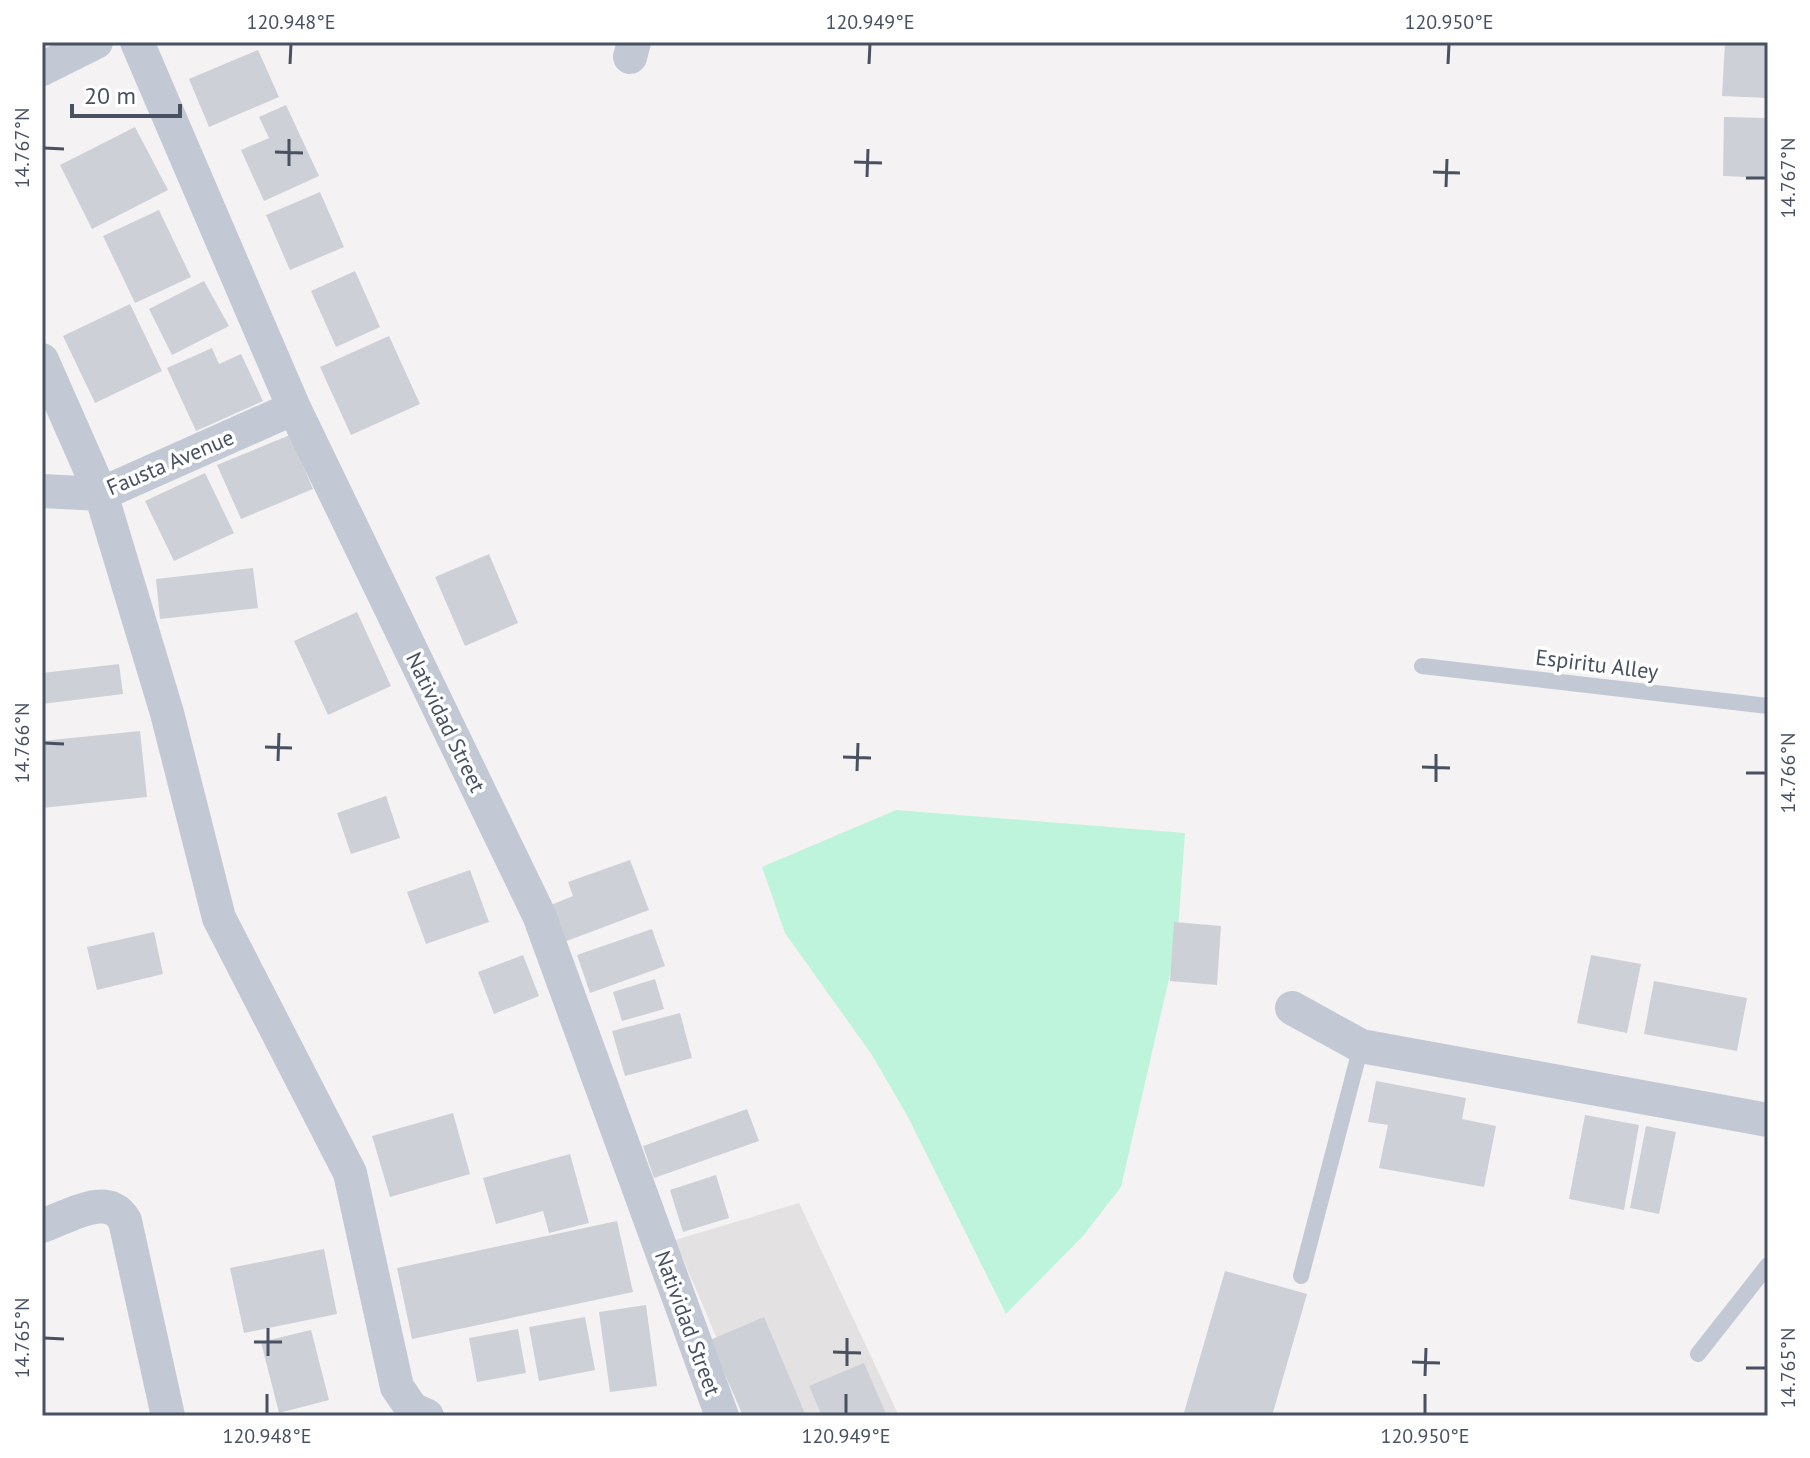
<svg xmlns="http://www.w3.org/2000/svg" width="1810" height="1458" font-family="'PT Sans',sans-serif">
<style>
.education{fill:#e3e1e1}
.green{fill:#bff4dc}
.building{fill:#ced0d8}
.lines{fill:none;stroke-linecap:round;stroke-linejoin:round}
.lane{stroke:#c2c9d4;stroke-width:16}
.street{stroke:#c2c9d4;stroke-width:34}
.ticks{fill:none;stroke:#485162;stroke-width:3}
.labels{text-anchor:middle;stroke-width:7;stroke-linejoin:round;paint-order:stroke}
.street-label{font-size:22px;fill:#485162;stroke:#fff}
.neatline{fill:none;stroke:#485162;stroke-width:3}
.ticks-label{font-size:20px;text-anchor:middle;fill:#485162}
</style>
<rect width="100%" height="100%" fill="#f4f2f2"/>
<path class="education" d="M799,1203L899,1416H750L675,1240Z"/>
<path class="green" d="M896,810L1185,833L1177,944L1121,1187L1083,1236L1006,1314L908,1117L872,1055L785,933L762,867Z"/>
<path class="building" d="M1725,42H1768V98L1722,96Z
M258,50L279,97L209,127L189,79Z
M286,105L319,176L264,201L241,150L269,138L259,117Z
M1724,117L1768,118V178L1723,176Z
M135,127L168,190L92,229L60,165Z
M320,192L344,247L290,270L266,215Z
M159,210L191,277L135,303L103,236Z
M355,271L380,327L336,347L311,291Z
M204,281L229,326L172,355L149,309Z
M130,304L162,371L95,403L63,336Z
M389,336L420,404L351,435L320,367Z
M212,348L219,364L241,354L263,401L196,431L167,368Z
M290,435L313,489L241,519L217,465Z
M205,473L234,533L174,561L145,501Z
M489,554L518,623L465,646L435,577Z
M253,568L258,608L160,619L156,579Z
M357,612L391,686L328,715L294,641Z
M119,664L123,694L42,704V673Z
M140,731L147,797L42,808V741Z
M386,796L400,838L351,854L337,813Z
M630,860L649,910L564,942L551,905L573,896L568,882Z
M470,870L489,922L426,944L407,892Z
M1174,922L1221,926L1217,985L1170,981Z
M652,929L665,966L590,993L577,955Z
M154,932L163,974L97,990L87,947Z
M523,955L539,996L494,1014L478,972Z
M1591,955L1641,964L1627,1033L1577,1023Z
M655,979L664,1009L622,1021L613,992Z
M1654,981L1747,998L1737,1051L1644,1034Z
M680,1013L692,1058L625,1076L612,1031Z
M1376,1081L1466,1098L1462,1119L1496,1126L1484,1187L1379,1168L1388,1125L1368,1122Z
M747,1109L759,1141L654,1178L643,1146Z
M453,1113L470,1174L390,1197L372,1136Z
M1585,1115L1639,1125L1624,1210L1569,1199Z
M1646,1126L1676,1132L1659,1214L1630,1208Z
M570,1154L589,1223L549,1233L543,1211L496,1224L483,1178Z
M716,1175L729,1218L683,1232L670,1190Z
M617,1221L633,1292L412,1339L397,1268Z
M324,1249L337,1314L244,1333L230,1268Z
M1225,1271L1307,1294L1272,1416H1183Z
M646,1305L657,1386L610,1392L599,1312Z
M585,1317L595,1370L539,1381L529,1327Z
M764,1317L806,1416H743L710,1340Z
M518,1329L526,1373L477,1382L469,1338Z
M311,1330L329,1400L279,1413L261,1342Z
M864,1363L887,1416H822L809,1386Z"/>
<g class="lines">
<path class="lane" d="M1422,666L1768,706
M1301,1276L1361,1046
M1698,1354L1768,1265"/>
<path class="street" d="M137,42L294,408L539,915L722,1416
M630,57L634,42
M42,69L96,42
M42,360L101,494L167,713L219,918L350,1173L397,1387L412,1409L427,1416
M42,491L101,494L294,408
M1292,1008L1361,1046L1768,1120
M42,1226C68,1217 109,1190 125,1221L168,1416"/>
</g>
<path class="ticks" d="M290,64L291,44M869,64L870,44M1448,64L1449,44M44,148L64,149M275,152L303,153M854,162L882,163M289,166V139M1433,172L1460,173M867,177L868,149M1746,178H1766M1446,187L1447,159M44,743L64,744M265,747L292,748M843,757L871,758M278,761L279,733M1422,767L1450,768M857,771L858,743M1746,773H1766M1436,782V754M44,1338L64,1339M254,1342H282M833,1352L861,1353M268,1356V1328M1412,1362L1440,1363M847,1366V1338M1746,1368H1766M1425,1376L1426,1348M267,1414V1394M846,1414V1394M1425,1414V1394"/>
<g class="labels">
<g class="street-label">
<text transform="translate(170 462) rotate(-23)" y="8">Fausta Avenue</text>
<text transform="translate(1597 664) rotate(7)" y="8">Espiritu Alley</text>
<text transform="translate(446 722) rotate(64)" y="8">Natividad Street</text>
<text transform="translate(688 1323) rotate(70)" y="8">Natividad Street</text>
</g>
</g>
<rect width="1810" height="1458" fill="none" stroke="#ffffff" stroke-width="88"/>
<path d="M72 104v12h108v-12" fill="none" stroke="#485162" stroke-width="4"/>
<text x="84" y="104" font-size="24" fill="#485162" stroke="#ffffff" stroke-width="6" paint-order="stroke">20 m</text>
<rect x="44" y="44" width="1722" height="1370" class="neatline"/>
<g class="ticks-label">
<text x="291" y="29">120.948°E</text>
<text x="870" y="29">120.949°E</text>
<text x="1449" y="29">120.950°E</text>
<text transform="translate(22 148) rotate(-90)" y="7">14.767°N</text>
<text transform="translate(1788 178) rotate(-90)" y="7">14.767°N</text>
<text transform="translate(22 743) rotate(-90)" y="7">14.766°N</text>
<text transform="translate(1788 773) rotate(-90)" y="7">14.766°N</text>
<text transform="translate(22 1338) rotate(-90)" y="7">14.765°N</text>
<text transform="translate(1788 1368) rotate(-90)" y="7">14.765°N</text>
<text x="267" y="1443">120.948°E</text>
<text x="846" y="1443">120.949°E</text>
<text x="1425" y="1443">120.950°E</text>
</g>
</svg>
